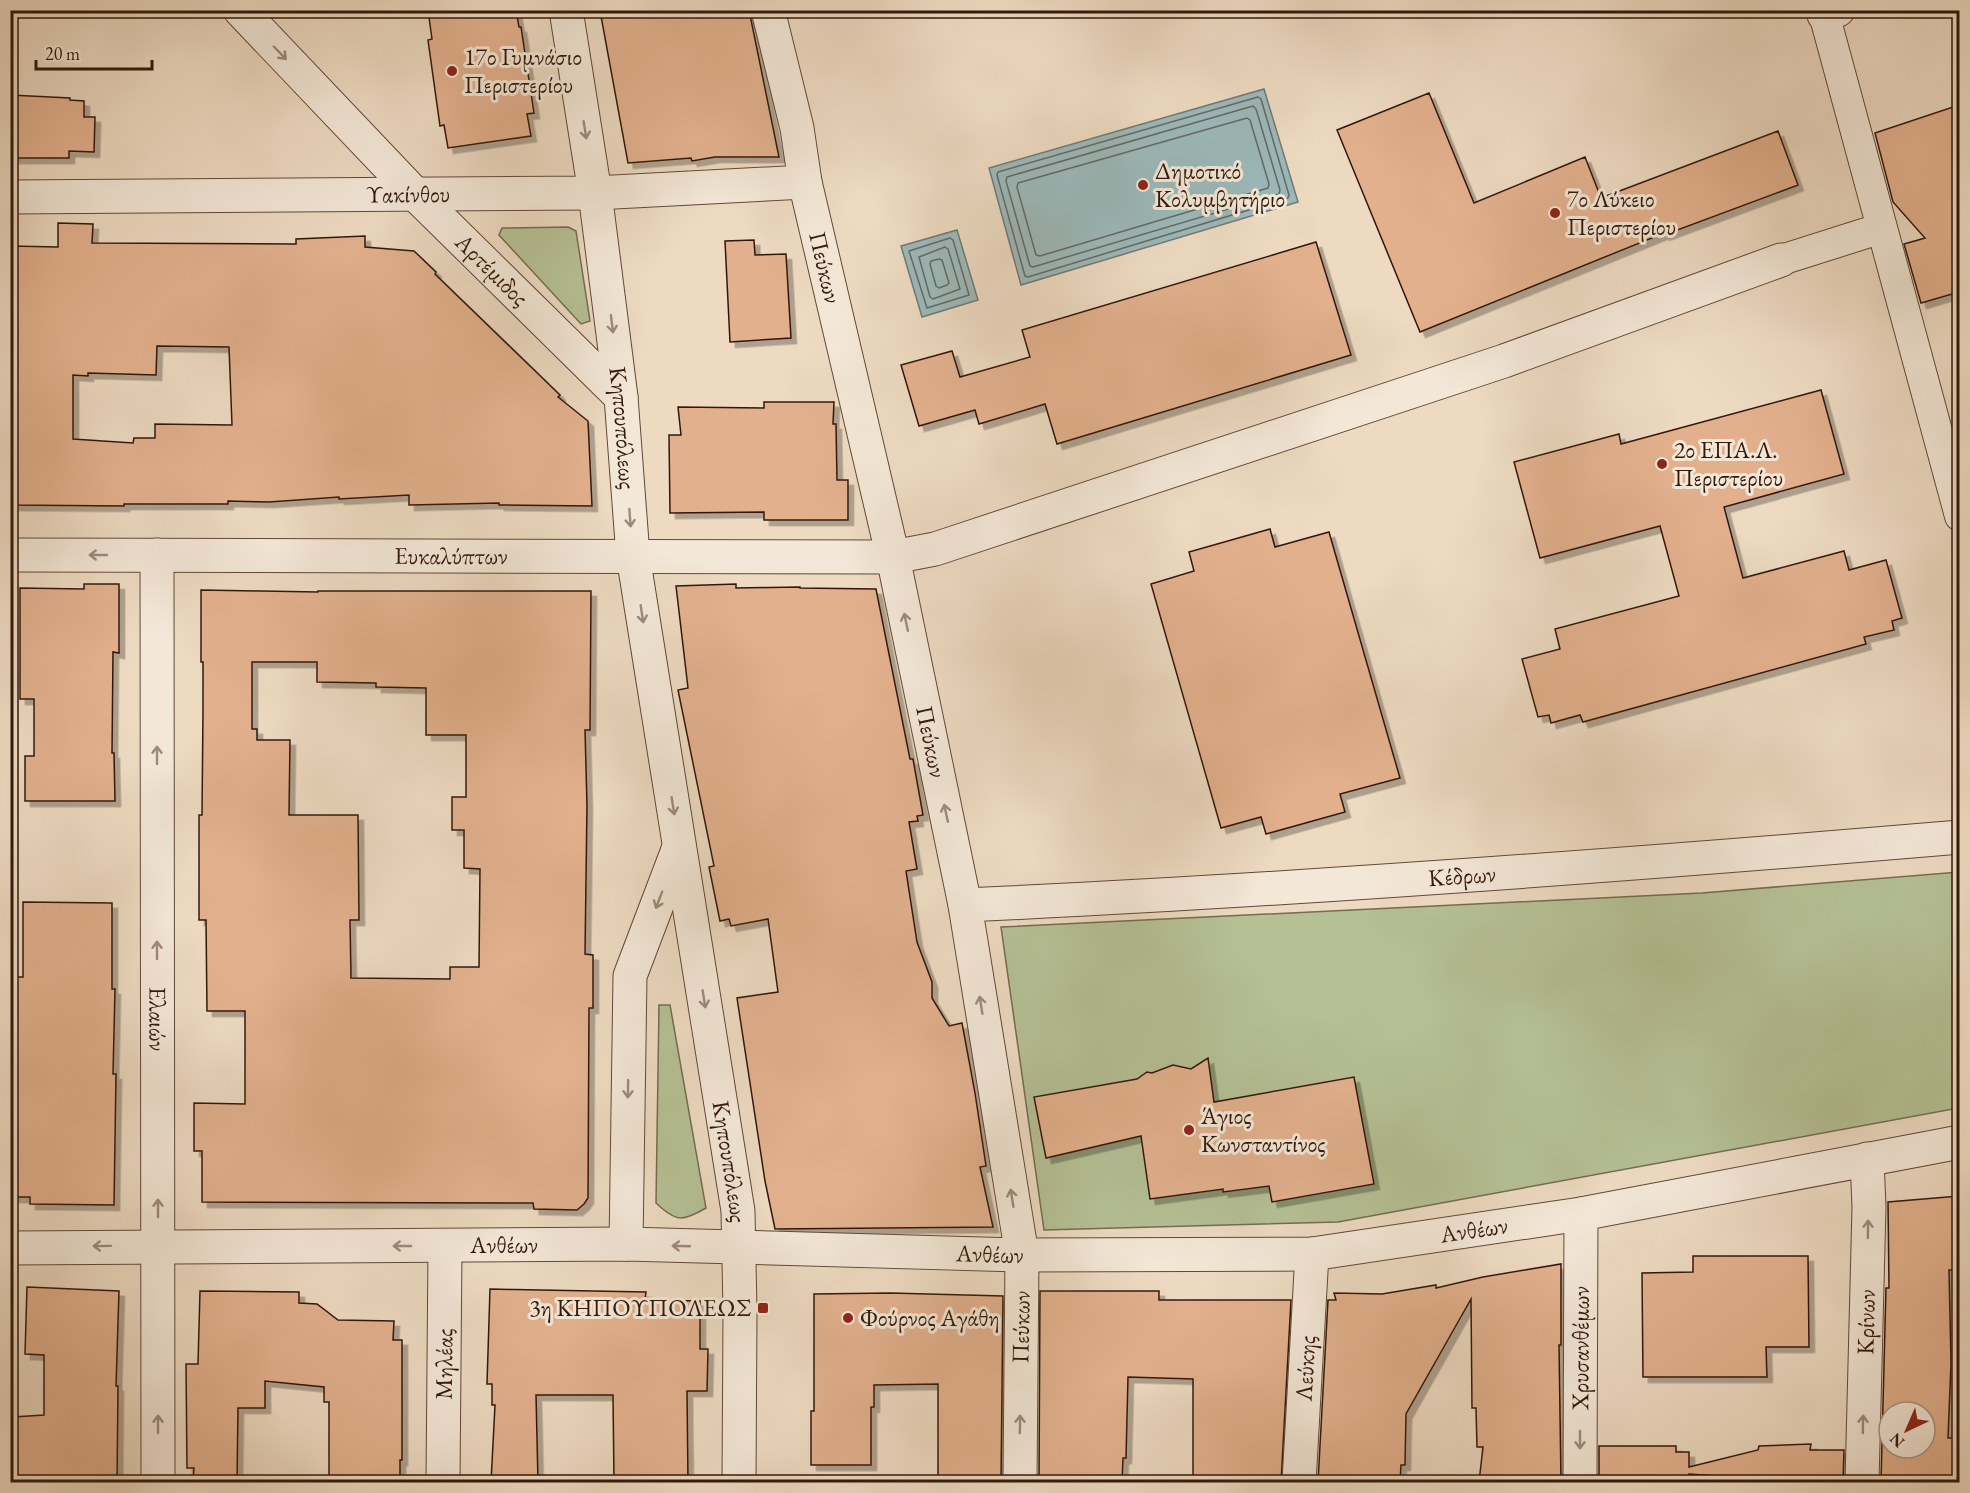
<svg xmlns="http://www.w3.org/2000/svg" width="1970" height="1493" font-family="'EB Garamond',serif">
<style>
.green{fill:#b5c095;stroke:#746c50;stroke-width:1.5}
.water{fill:#9bb9ba;stroke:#717974;stroke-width:1.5}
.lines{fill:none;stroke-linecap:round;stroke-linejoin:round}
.shore{stroke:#676862;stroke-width:1.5}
.building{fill:#e2b08d;stroke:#33180a;stroke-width:1.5;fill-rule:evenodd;filter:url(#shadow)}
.pedestrian-casing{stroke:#624838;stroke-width:32}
.minor-casing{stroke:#624838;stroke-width:35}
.tertiary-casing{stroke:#624838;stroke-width:35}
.pedestrian{stroke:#f3e7d7;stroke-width:30}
.minor{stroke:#f3e7d7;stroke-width:33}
.tertiary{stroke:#f3e7d7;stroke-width:33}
.oneway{stroke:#9d8a7b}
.poi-dot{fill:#8f2418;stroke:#f3e7d7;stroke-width:2}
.labels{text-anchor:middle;stroke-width:6;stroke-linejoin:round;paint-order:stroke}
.poi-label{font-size:24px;fill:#33180a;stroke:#f3e7d7;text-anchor:start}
.street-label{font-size:24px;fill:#33180a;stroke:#f3e7d7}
</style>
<defs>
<filter id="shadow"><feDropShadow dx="5.5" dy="5.5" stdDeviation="0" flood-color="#0004"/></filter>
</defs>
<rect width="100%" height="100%" fill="#eddac1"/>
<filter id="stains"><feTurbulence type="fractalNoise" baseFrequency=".00333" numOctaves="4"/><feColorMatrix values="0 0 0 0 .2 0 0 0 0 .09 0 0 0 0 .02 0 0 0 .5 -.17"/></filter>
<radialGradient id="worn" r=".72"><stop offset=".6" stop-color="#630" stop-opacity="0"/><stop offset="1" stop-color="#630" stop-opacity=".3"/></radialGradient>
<path class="green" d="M568,227L576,231L590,321L581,324L499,235L502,228Z
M1959,872V1108L1338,1222L1044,1230L1001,927L1702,893Z
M659,1005H670L706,1208C682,1222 676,1222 656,1203Z"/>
<path class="water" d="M1264,89L1298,202L1021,285L989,168Z
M957,230L978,300L922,317L901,246Z"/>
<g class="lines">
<path class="shore" d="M1258,97L1261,99L1289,195L1288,198L1028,277L1025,276L997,175L998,172Z
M1253,106L1256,109L1280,190L1279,194L1033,267L1030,266L1006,181L1007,177Z
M1247,118L1250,120L1269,184L1268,188L1040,256L1036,255L1017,187L1018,183Z
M950,238L953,240L969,295L927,308L909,251Z
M945,247L948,249L960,289L933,299L930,297L919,257Z
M939,259L942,260L949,283L947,285L939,288L936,286L930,264L931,261Z"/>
</g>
<path class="building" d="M428,10H516L519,27H521L534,113L527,114L531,136L448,148L444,125L440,126L428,40L432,39Z
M631,10H749L779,157H715L692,161L691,158L628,163L601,16Z
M1429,93L1474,203L1585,157L1601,198L1778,131L1798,185L1664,235V233L1420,332L1337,130Z
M10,95L70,98V100L84,101V117H95L94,152L69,151V158H10Z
M1959,105V292L1921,303L1904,244L1925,238L1893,202L1875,133Z
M58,223L93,224L92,243L296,244V239L365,236V247L414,251L436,272L435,274L560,395L558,397L588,421L592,506L499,505V503L409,505V495L339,499V497L269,502L228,501V504H124V506L10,505V246L58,247ZM157,346L229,347L232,425L155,424V438H134L133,443L73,439V375L88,376V373L156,375Z
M754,240L755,255L786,254L791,338L730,342L725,241Z
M1316,242L1351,355L1057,444L1045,404L979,424L975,410L919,426L901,365L952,351L960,377L1030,357L1022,330Z
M1821,390L1844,474L1724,507L1743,578L1844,551L1849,570L1886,560L1902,618L1892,621L1894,630L1864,637L1866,644L1583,722L1580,715L1551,723L1549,715L1538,717L1522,659L1560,649L1555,629L1679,596L1660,526L1540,558L1514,462L1619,434L1621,444Z
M764,402H834L833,424H836L837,480H848V520H764V512L670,513L669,435H681L678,407L764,408Z
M1270,529L1275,547L1329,532L1400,778L1340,794L1345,812L1266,834L1261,817L1221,828L1151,584L1194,571L1189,552Z
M84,584H119V653L113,652L112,753H114L115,801H25V756H34V699H20V588L84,589Z
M736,584V588L800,587V588L876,589L910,759H913L923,815L917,816L918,821L909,822L917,869L906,871L917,942L932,982V998L949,1026L962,1023L975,1093L986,1166L980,1167L993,1227L775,1229L765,1181L737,998L778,992L768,919L731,926L729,919L720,921L709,867L714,866L678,690L688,688L676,586Z
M201,590L318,592V591H591L590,730H585L587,805L585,954L593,955V1008H589L588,1198L584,1204L577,1210L534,1209L533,1203L202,1202V1151H194V1103L245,1104V1011H207L206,920H199V815H202L203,711V662H201ZM252,662H317V682L376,683V687L426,688V735H466V797H452V830H464V868L480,869L479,967H450V979L351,978L350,920H359L358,815H289L290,740H257V729H252Z
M23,902L112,903V989H115L113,1074H116L114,1205L30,1204V1197H10L13,1061H10V977H23Z
M1208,1058L1214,1102L1354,1077L1374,1184L1272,1202L1269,1186L1223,1192V1189L1150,1199L1141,1136L1046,1158L1034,1097L1137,1079L1147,1072L1152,1073L1173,1065L1191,1069Z
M1959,1196V1270H1949L1951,1363L1948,1438H1958L1957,1482H1881L1886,1288H1889L1888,1202ZM1889,1412H1925V1448H1889Z
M1693,1256H1808L1809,1347H1766L1767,1377H1643L1642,1273L1693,1272Z
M1561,1264V1345H1559L1561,1482H1479L1483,1447H1477L1476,1408H1472L1471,1299L1406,1414L1405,1465H1401L1400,1482H1318L1328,1300H1336L1334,1293L1382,1294L1436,1285V1288L1483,1277Z
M27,1287L119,1291L116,1386H118L117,1482H13V1417L44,1415V1355L25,1354Z
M490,1289L646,1292L645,1300L700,1301V1349H708L707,1391H687L688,1482H614L613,1395H536L538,1482H491L495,1405H492V1384H487Z
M200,1291L299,1292V1303L317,1304L338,1320L394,1321L393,1340H402V1460H400V1482H329V1402H324V1387L265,1381V1408H238L237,1482H193L194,1468H187L186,1364H198Z
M1040,1291H1159V1300H1291L1281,1482H1193V1379L1128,1377L1126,1458H1123L1122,1482H1039Z
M890,1293L1003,1296L1001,1482H938V1384L874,1385V1407H871V1465H811V1411H814V1294Z
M1811,1444L1810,1450H1844L1843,1482H1748V1478L1689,1474V1482H1599V1446H1676V1452H1689V1467L1758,1450L1759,1446Z"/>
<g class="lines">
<defs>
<path id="pedestrian" d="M1823,10L1960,516
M1781,260L1882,228"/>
<g id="minor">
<path id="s1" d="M240,10L416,195L621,397"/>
<path id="s2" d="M768,10L797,128L805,182L893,557L965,905L1022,1255L1020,1482"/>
<path d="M1824,15L1838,10"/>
<path id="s3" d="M10,197L595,193L805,182"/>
<path id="s4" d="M10,555L893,557L935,549L1504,361L1781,260"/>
<path id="s5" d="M157,555L158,1482"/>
<path id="s6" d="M965,905C1297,890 1628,865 1960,837"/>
<path id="s7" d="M443,1482L445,1246"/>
<path id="s8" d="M1299,1482L1312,1254"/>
<path id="s9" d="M1580,1482L1581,1214"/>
<path id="s10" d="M1862,1482L1869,1207L1867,1159"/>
</g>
<g id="tertiary">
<path id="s11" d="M566,10L595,193L621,397L633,556L738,1211L740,1312L739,1482"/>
<path d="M626,1244L630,976L679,847"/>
<path id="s12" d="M10,1248L626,1244L1022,1255L1312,1254L1581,1214L1960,1142"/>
</g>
</defs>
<use href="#pedestrian" class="pedestrian-casing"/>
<use href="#minor" class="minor-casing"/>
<use href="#tertiary" class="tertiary-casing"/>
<use href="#pedestrian" class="pedestrian"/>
<use href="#minor" class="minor"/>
<use href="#tertiary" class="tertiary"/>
</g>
<defs><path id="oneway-shaft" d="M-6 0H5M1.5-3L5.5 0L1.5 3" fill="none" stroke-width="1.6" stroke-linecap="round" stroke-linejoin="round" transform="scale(1.5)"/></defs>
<g class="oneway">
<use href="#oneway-shaft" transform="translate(280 53) rotate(46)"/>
<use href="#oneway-shaft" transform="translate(585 130) rotate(81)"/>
<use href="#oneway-shaft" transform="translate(612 324) rotate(83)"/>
<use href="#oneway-shaft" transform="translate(630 518) rotate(86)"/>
<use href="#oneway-shaft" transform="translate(98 555) rotate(-180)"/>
<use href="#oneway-shaft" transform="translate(642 614) rotate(81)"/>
<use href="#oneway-shaft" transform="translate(906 622) rotate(-102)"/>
<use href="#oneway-shaft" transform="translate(157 755) rotate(-90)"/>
<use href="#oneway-shaft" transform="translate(673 806) rotate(81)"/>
<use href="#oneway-shaft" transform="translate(946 813) rotate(-102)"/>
<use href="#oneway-shaft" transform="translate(659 900) rotate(111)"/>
<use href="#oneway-shaft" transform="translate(157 950) rotate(-90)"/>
<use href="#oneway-shaft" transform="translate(704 999) rotate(81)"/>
<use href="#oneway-shaft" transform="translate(981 1005) rotate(-99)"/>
<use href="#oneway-shaft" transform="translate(628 1089) rotate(91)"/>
<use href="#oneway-shaft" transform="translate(1012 1198) rotate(-99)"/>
<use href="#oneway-shaft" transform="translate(158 1208) rotate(-90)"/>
<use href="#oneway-shaft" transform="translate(1868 1229) rotate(-89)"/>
<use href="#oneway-shaft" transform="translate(102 1246) rotate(179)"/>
<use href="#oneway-shaft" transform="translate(402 1246) rotate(-180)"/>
<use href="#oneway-shaft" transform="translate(681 1246) rotate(-178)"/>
<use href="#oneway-shaft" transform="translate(158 1424) rotate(-90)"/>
<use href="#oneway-shaft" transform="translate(1020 1424) rotate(-89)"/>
<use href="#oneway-shaft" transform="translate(1863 1424) rotate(-89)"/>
<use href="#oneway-shaft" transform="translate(1580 1440) rotate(90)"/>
</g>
<g class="poi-dot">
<circle cx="452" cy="71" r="6"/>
<circle cx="1143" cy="185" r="6"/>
<circle cx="1555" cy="213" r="6"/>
<circle cx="1662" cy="464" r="6"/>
<circle cx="1189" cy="1130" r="6"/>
<rect x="757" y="1302" width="12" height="12" rx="3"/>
<circle cx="848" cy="1318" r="6"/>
</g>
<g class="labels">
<g class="poi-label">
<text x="464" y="65">17ο Γυμνάσιο<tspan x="464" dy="28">Περιστερίου</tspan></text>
<text x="1155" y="179">Δημοτικό<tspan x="1155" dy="28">Κολυμβητήριο</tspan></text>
<text x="1567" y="207">7ο Λύκειο<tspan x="1567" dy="28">Περιστερίου</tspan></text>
<text x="1674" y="458">2ο ΕΠΑ.Λ.<tspan x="1674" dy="28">Περιστερίου</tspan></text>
<text x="1201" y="1124">Άγιος<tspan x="1201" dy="28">Κωνσταντίνος</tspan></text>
<text x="751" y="1316" text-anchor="end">3η ΚΗΠΟΥΠΟΛΕΩΣ</text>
<text x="860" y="1326">Φούρνος Αγάθη</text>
</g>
<g class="street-label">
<text dy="8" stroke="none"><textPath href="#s3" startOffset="398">Υακίνθου</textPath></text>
<text dy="8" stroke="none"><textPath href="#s2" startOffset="264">Πεύκων</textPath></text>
<text dy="8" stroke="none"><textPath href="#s1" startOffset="362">Αρτέμιδος</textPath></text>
<text dy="8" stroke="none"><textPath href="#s11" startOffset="422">Κηπουπόλεως</textPath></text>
<text dy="8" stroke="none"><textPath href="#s4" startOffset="441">Ευκαλύπτων</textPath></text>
<text dy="8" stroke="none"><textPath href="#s2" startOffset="750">Πεύκων</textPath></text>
<text dy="8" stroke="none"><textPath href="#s6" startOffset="498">Κέδρων</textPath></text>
<text dy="8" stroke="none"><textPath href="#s5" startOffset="464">Ελαιών</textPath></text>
<text dy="8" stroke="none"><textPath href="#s11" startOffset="1164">Κηπουπόλεως</textPath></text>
<text dy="8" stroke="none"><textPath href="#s12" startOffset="1466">Ανθέων</textPath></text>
<text dy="8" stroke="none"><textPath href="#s12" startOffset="494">Ανθέων</textPath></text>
<text dy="8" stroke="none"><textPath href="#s12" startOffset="980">Ανθέων</textPath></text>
<text dy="8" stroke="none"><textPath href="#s10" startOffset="160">Κρίνων</textPath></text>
<text transform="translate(1021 1327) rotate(-89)" y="8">Πεύκων</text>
<text dy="8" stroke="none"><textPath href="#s9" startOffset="134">Χρυσανθέμων</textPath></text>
<text dy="8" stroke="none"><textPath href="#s7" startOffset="118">Μηλέας</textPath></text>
<text dy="8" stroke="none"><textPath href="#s8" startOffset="114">Λεύκης</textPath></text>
</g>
</g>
<rect width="1970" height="1493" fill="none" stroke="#eddac1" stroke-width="36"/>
<rect x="12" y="12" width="1946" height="1469" fill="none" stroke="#33180a" stroke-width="3"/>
<rect x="18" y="18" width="1934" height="1457" fill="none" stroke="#33180a" stroke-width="1.5"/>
<g transform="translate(1907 1430) rotate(224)"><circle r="28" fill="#f3e7d7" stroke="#a69485" stroke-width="1.5"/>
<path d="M0-4.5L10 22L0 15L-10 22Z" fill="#8f2418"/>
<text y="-9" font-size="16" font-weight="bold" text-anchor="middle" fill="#33180a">N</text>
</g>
<path d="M36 60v9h116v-9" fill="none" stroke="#33180a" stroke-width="3"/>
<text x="45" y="60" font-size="18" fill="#33180a" stroke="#f3e7d7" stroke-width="4.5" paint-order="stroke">20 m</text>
<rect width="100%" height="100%" filter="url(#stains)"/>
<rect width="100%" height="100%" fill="url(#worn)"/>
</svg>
